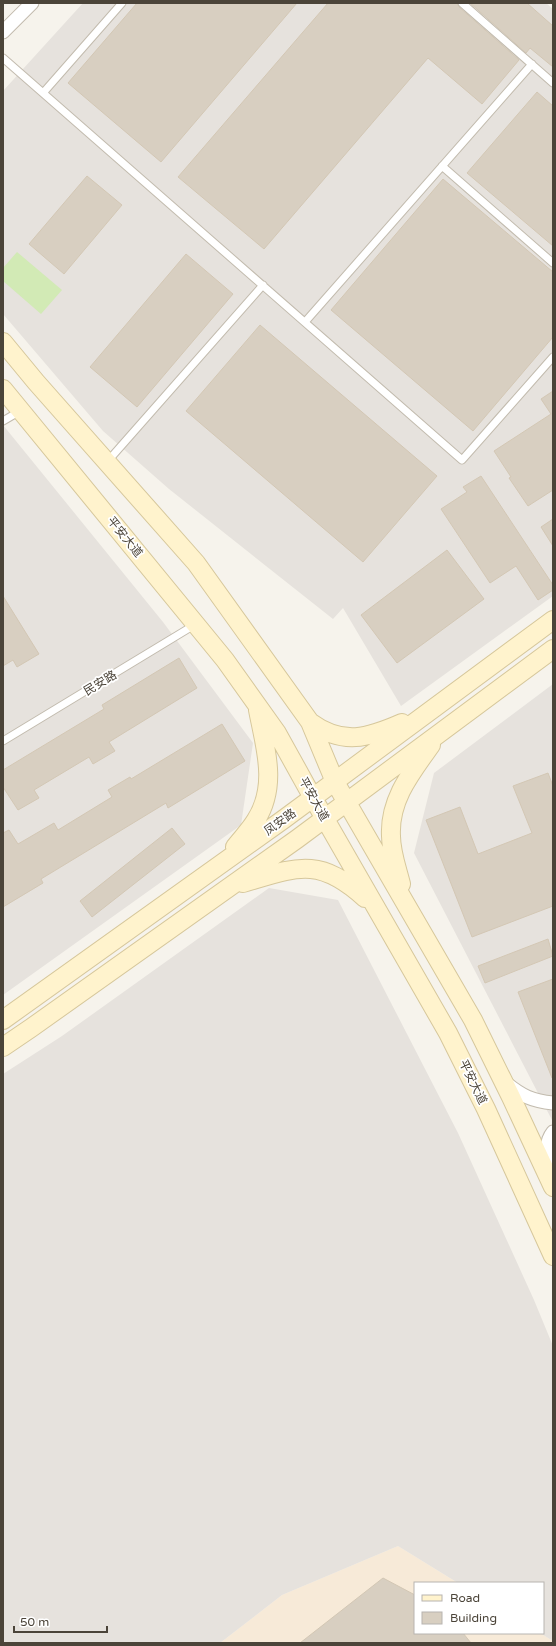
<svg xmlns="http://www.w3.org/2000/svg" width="556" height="1646" font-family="'Varela Round','Noto Sans SC',sans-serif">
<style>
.commercial{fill:#f7ead8}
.industrial{fill:#e6e2dd}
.green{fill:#d2eab5}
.building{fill:#d8cfc1;stroke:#d3c7b4}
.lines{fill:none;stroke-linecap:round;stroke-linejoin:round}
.lane-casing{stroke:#c2bbae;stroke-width:9}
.street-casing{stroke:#c2bbae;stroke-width:15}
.secondary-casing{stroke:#d6c79b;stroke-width:20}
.lane{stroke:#fff;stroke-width:7}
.street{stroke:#fff;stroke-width:13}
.secondary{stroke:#fff3cd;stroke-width:18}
.labels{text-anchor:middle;stroke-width:3.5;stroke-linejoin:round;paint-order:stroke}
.street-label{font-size:12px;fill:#4b4439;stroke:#fff}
</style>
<rect width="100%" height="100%" fill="#f6f3ec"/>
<path class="commercial" d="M398,1546L458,1583H415V1633H540L553,1641V1643H220L282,1595Z"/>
<path class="industrial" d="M83,3H546L553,9V596L401,706L343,608L333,619L169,489L103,431L3,314V91Z
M3,425L163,622L253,743L241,825L3,995Z
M553,684V1122L414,853L434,773Z
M269,888L338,900L458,1133L534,1300L553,1346V1641L540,1633H543V1583H458L398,1546L282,1595L220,1643H3V1074L62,1036Z"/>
<path class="green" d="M17,252L62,290L41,314L3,281V268Z"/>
<path class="building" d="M137,3H297L161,162L68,83Z
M328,3H457L459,7L519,60L482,104L428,58L264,249L178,177Z
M470,3H527L553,26V67L530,48L526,53Z
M537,92L553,106V246L467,173Z
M87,176L122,205L64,274L29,244Z
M443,179L553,272V337L473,431L331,310Z
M186,254L233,294L137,407L90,367Z
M260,325L437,476L363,562L186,411Z
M553,391V490L528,506L509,478L511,477L494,451L551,414L541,399Z
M481,476L553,585V590L538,600L516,566L490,583L441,509L467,492L463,487Z
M553,519V546L541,527Z
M447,550L484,599L397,663L361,615Z
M3,596L39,654L17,667L13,660L3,666Z
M179,658L197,688L109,742L115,751L93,764L89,757L34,790L39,798L18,810L3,787V770L104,709L102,705Z
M222,724L245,761L168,808L166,803L41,879L43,883L3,907V833L9,830L18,844L54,823L58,830L112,797L108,790L130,777L131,779Z
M548,773L553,786V906L472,937L426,820L460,807L478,854L532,833L513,786Z
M172,828L185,844L92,917L80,901Z
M548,939L553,956L485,983L478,966Z
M553,979V1078H552L518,992Z
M383,1578L415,1595V1633H463L471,1643H300Z"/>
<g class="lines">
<defs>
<path id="lane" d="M462,3L553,83
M3,58L462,460L553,357
M43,93L122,3
M442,166L553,263
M305,322L532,64
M3,421L20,411
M107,462L263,285
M3,741L196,624"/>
<path id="street" d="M3,32L32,3
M506,1083C522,1096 532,1101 553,1103
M547,1168C546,1156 545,1142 553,1132"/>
<path id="secondary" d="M3,342L36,382L196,563L310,722L335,782L473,1020L511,1097L553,1187
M3,389L225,660L277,733L313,798L448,1033L486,1109L553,1256
M310,722C343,746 368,738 402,723
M235,847C242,838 250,830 256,820C278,785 265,747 258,710
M243,883C297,867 319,856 365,898
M401,884C397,868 391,852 391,836C389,800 411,773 431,745
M3,1020L284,819L553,620
M3,1047L31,1028L297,839L553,649"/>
</defs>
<use href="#lane" class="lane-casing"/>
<use href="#street" class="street-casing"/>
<use href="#secondary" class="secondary-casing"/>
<use href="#lane" class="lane"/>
<use href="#street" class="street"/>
<use href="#secondary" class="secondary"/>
</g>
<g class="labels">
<g class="street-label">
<text transform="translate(125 537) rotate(51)" y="4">平安大道</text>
<text transform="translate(100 683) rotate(-31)" y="4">民安路</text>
<text transform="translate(314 799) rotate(61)" y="4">平安大道</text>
<text transform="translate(280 822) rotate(-36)" y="4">凤安路</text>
<text transform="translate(473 1082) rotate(64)" y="4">平安大道</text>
</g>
</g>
<rect width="556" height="1646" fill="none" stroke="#4b4439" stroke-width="8"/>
<rect x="414" y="1582" width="130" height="52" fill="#ffffff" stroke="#b7b4b0"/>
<rect x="422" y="1595" width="20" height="6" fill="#fff3cd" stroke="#b7b4b0"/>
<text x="450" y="1602" font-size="12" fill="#4b4439">Road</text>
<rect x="422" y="1612" width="20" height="12" fill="#d8cfc1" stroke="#b7b4b0"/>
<text x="450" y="1622" font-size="12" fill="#4b4439">Building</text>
<path d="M14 1626v6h93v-6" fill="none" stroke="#4b4439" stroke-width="2"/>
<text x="20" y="1626" font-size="12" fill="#4b4439" stroke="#ffffff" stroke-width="3" paint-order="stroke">50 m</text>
</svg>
